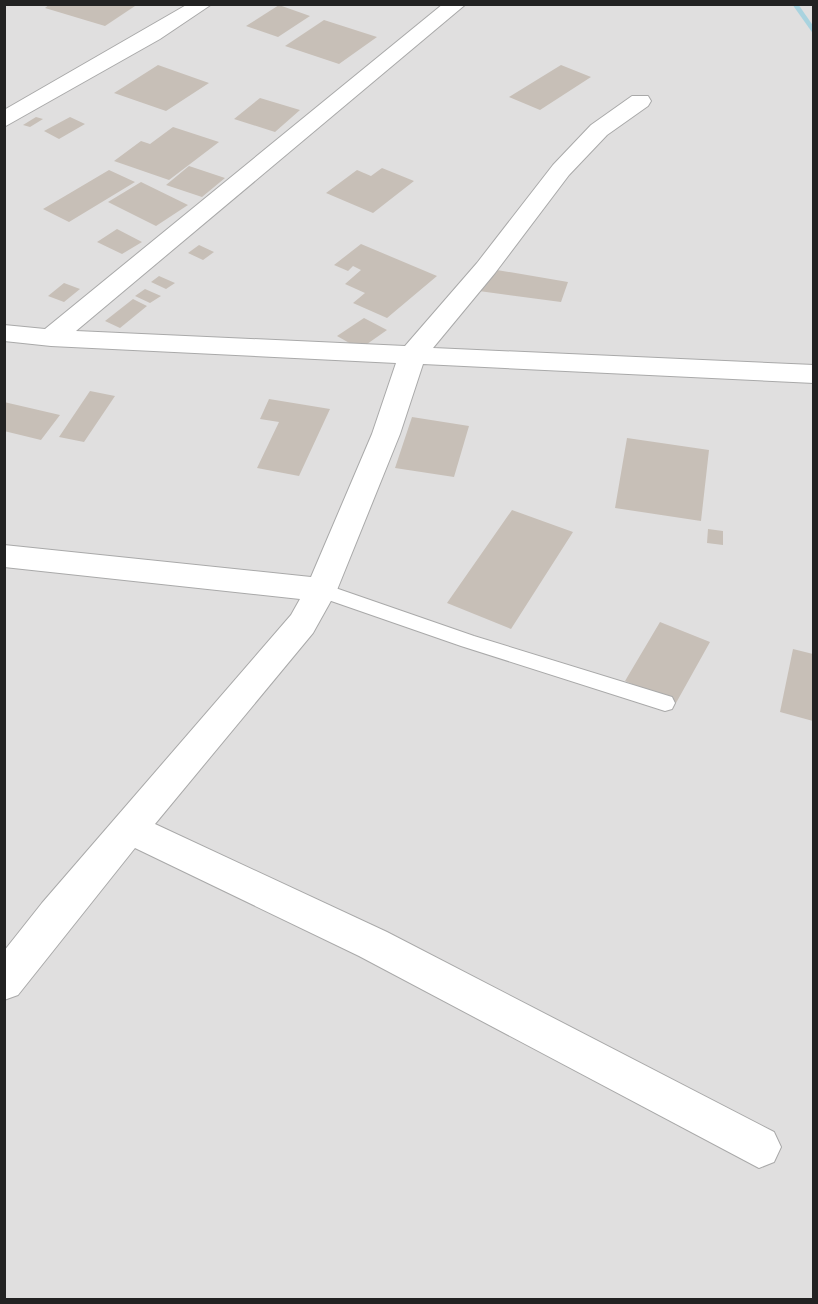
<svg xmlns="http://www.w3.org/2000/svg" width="818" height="1304" font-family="Mulish,sans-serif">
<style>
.residential{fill:#e0dfdf}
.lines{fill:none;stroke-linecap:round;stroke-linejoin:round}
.stream{fill:#a9d3df;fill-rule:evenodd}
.building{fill:#c7bfb7}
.lane-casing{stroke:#a9a9a9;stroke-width:2}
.street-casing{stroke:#a9a9a9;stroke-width:2}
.lane{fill:#fff;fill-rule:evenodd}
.street{fill:#fff;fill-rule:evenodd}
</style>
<rect width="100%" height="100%" fill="#f2efe8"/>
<path class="residential" d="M5,5H813V1299H5Z"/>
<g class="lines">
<path class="stream" d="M792,4H798L814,27V35Z"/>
</g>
<path class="building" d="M50,4H130L135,6L105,26L45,8Z
M279,5L310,16L278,37L246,26Z
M324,20L377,37L339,64L285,46Z
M158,65L209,83L166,111L114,93Z
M561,65L591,77L540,110L509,97Z
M260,98L300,110L275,132L234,119Z
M36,117L43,119L30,127L23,125Z
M70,117L85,124L59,139L44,131Z
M173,127L219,142L169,180L114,161L141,141L150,144Z
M189,166L225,178L202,197L166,185Z
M382,168L414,181L373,213L326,193L357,170L371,176Z
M109,170L135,182L69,222L43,209Z
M141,182L188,205L156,226L108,202Z
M117,229L142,242L122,254L97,242Z
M361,244L437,276L387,318L353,303L365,293L345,284L361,270L353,266L348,271L334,265Z
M199,245L214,252L203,260L188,253Z
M491,269L568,282L561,302L479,291Z
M159,276L175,283L166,289L151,282Z
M64,283L80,289L64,302L48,296Z
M145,289L161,296L150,303L135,296Z
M133,299L147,306L120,328L105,321Z
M364,318L387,330L360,349L337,336Z
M90,391L115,396L84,442L59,437Z
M269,399L330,409L299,476L257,468L279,422L260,419Z
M4,402L60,415L41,440L4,431Z
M412,417L469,426L454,477L395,468Z
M627,438L709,450L701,521L615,508Z
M512,510L573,532L511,629L447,603Z
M708,529L723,531V545L707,543Z
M660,622L710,642L676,703L625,681Z
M793,649L813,654V721L780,712Z"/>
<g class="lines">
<defs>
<path id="lane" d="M321,583L474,636L672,697L675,703L672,709L665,711L461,646L314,595L312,590L314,585Z"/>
<path id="street" d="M188,4H212L160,39L4,127V110Z
M443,4H466L76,331L405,346L477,263L553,165L591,125L632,96H648L651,101L648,106L607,135L569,175L495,273L433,348L814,365V383L423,364L400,434L337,590L313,633L155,824L387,932L774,1132L781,1147L774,1162L759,1168L359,956L135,848L18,995L4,1000V951L42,903L291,615L300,599L4,567V545L311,577L372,434L396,363L51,346L4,341V325L45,329Z"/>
</defs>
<use href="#lane" class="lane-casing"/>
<use href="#street" class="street-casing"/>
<use href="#lane" class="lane"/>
<use href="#street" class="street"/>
</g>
<rect width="818" height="1304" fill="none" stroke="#222222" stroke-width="12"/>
</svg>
